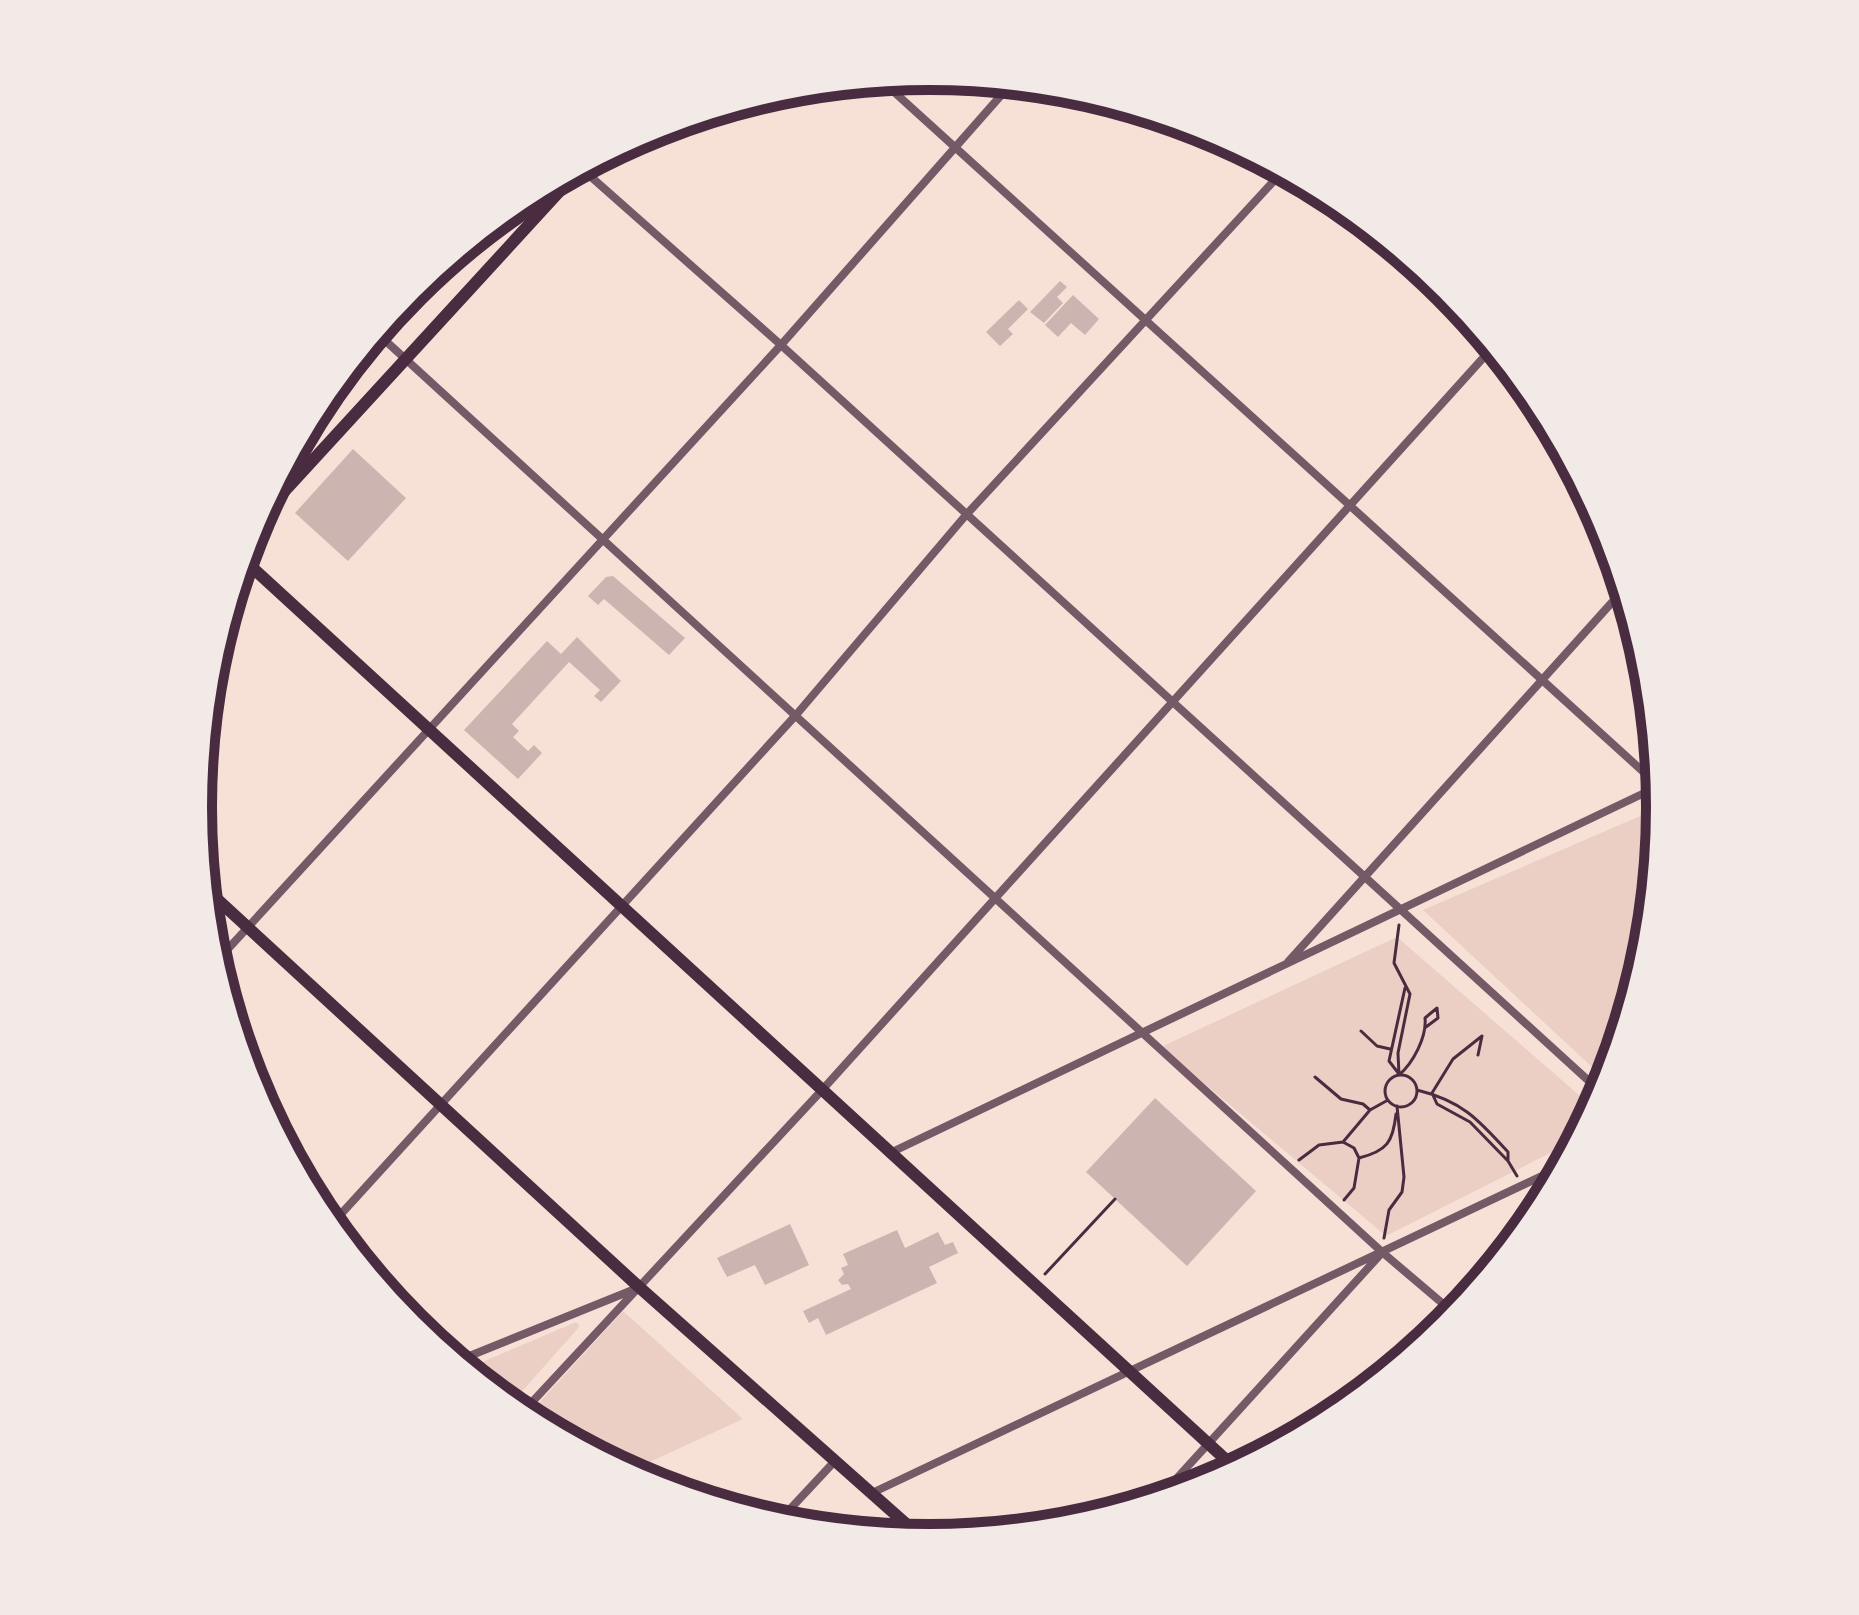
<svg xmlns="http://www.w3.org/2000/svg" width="1859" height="1615" font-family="Quicksand,sans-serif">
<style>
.green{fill:#ebcfc5}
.building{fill:#ccb4b1}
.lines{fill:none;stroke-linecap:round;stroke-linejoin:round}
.path{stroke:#4a2c40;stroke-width:3}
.minor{stroke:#755966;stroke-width:8}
.primary{stroke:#4a2c40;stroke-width:12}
.rim{fill:none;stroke:#4a2c40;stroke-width:10}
</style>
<rect width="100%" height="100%" fill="#f7e1d7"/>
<path class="green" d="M1654,810L1660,815L1647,951L1607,1081L1423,910Z
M1397,937L1594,1108L1578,1139L1386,1236L1161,1047Z
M623,1311L743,1419L628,1472L526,1417Z
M576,1322L580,1326L510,1405L466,1369Z"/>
<path class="building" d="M1060,281L1067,287L1057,297L1063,303L1044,323L1030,312Z
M1073,295L1099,319L1085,335L1071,323L1058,337L1045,325Z
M1019,300L1028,309L1008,329L1013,334L1000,346L986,332Z
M353,449L406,498L348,561L295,513Z
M613,576L685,638L669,655L604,599L598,605L588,596L606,577Z
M577,637L621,681L601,702L594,696L600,690L569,662L512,724L519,731L513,737L528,751L534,745L542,753L518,779L464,730L547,641L561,654Z
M1155,1098L1256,1191L1187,1266L1086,1172Z
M790,1224L809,1265L765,1285L755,1265L727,1277L717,1258Z
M897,1230L905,1248L938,1232L945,1245L953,1242L958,1253L929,1267L937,1283L826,1335L818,1318L809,1323L803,1311L851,1289L848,1284L842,1285L838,1280L844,1274L841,1268L848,1265L843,1254Z"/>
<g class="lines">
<path class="path" d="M1399,925L1394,963L1410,994L1398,1053L1399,1075
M1361,1031L1377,1046L1390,1049
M1478,1055L1482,1036L1453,1059L1432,1093L1437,1104L1470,1122L1508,1161
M1399,1074L1389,1061L1405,988
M1385 1091a16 16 0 1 1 32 0a16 16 0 1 1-32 0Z
M1399,1075C1413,1063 1427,1037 1425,1018L1437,1008L1438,1018L1426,1027
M1315,1077L1341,1099L1363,1104L1370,1110
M1417,1090C1462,1101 1478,1119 1508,1152V1161L1517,1176
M1343,1142L1354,1148L1359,1158
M1299,1160L1319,1145L1343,1142L1370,1110L1388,1100
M1344,1200L1354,1188L1359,1158C1387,1151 1393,1142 1396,1114
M1384,1238L1389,1210L1402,1192L1404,1177L1397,1106
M1045,1274L1115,1199"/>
<path class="minor" d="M882,81L1659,786
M581,168L781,345L1602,1093
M377,333L1382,1252L1455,1314
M216,962L781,345L1011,84
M1288,962L1624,589
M890,1153L1659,786
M331,1225L796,715L966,515L1283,171
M457,1361L635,1289
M521,1414L823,1089L1493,347
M872,1493L1563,1166
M1158,1499L1379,1256
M778,1522L834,1462"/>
<path class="primary" d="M258,520L580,169
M244,560L1236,1469
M206,889L639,1287L922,1538"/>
</g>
<path d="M0 0H1859V1615H0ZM212 807a717 717 0 1 1 1434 0a717 717 0 1 1-1434 0Z" fill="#f1eae7" fill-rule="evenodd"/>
<path class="rim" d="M212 807a717 717 0 1 1 1434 0a717 717 0 1 1-1434 0Z"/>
</svg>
